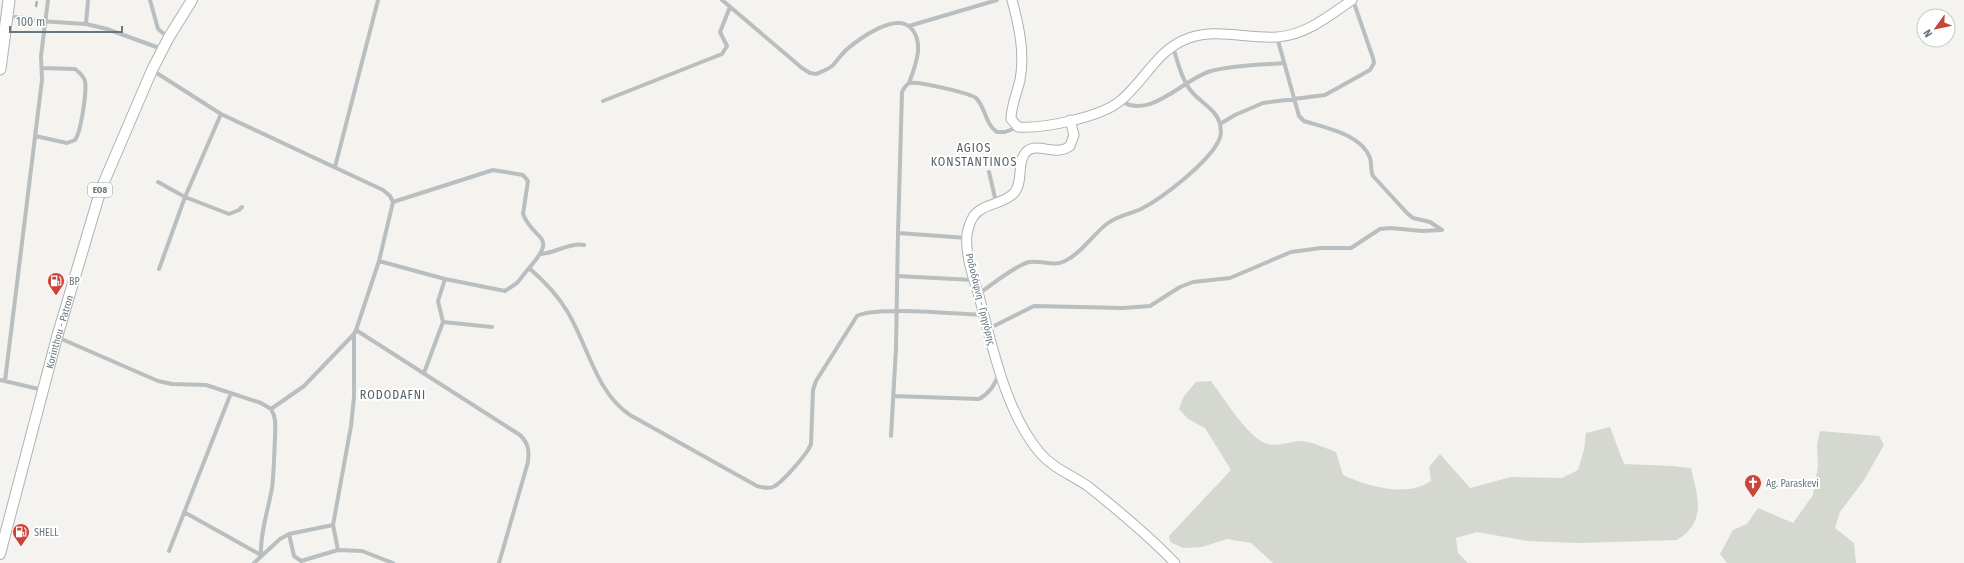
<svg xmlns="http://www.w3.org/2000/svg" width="1964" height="563" font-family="'Fira Sans Condensed',sans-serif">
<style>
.green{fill:#d4d8d0}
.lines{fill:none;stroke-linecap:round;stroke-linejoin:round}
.street-tunnel{stroke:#cacece;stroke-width:4;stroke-dasharray:4 2;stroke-linecap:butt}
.secondary-casing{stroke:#acb2b4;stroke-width:11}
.primary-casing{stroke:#adb2b4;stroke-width:12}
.highway-casing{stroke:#afb3b4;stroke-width:13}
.street{stroke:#b9bec0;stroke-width:4}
.secondary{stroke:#fff;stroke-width:9}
.primary{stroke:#fff;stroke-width:10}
.highway{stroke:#fff;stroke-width:11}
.rail{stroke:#9ca3a5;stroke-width:2;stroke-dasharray:6 3;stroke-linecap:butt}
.labels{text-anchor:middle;stroke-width:4;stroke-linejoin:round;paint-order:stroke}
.shield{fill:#fff;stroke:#95a0a4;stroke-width:1}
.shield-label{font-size:9px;font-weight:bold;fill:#67777d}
.poi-label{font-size:10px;fill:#67777d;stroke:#fff;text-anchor:start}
.street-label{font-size:10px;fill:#67777d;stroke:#fff}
.quarter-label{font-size:12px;letter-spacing:1px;fill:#545f64;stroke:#fff}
</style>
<rect width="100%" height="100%" fill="#f4f3f0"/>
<path class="green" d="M1211,381C1224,398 1246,435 1265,443C1276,448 1290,441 1301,441C1313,442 1325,448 1336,452L1343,475C1367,486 1407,498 1431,481L1429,467L1440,454L1470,488L1511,477L1562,478L1578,470L1584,450L1586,433L1610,427L1624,464L1672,466L1691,468C1698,498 1707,521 1677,540L1579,543L1527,541L1477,532L1456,538L1458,553L1468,563H1273L1251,543L1227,539L1202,547L1183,548L1170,542L1169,536L1231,470L1205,428L1188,419L1179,409L1184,396L1196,382Z
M1820,431L1879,436L1884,445L1864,480L1840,512L1835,528L1854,543L1856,563H1727L1720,554L1733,530L1747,524L1758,508L1793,523L1813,495L1818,466L1817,445Z"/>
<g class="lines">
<path class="street-tunnel" d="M25,18L40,21"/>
<defs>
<path id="secondary" d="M1012,0C1019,26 1025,53 1020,80C1017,93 1011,106 1011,119L1018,127C1043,129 1101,117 1120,101C1145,81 1157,49 1189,38C1217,28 1248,39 1277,37C1306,35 1329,16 1352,0
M1070,120L1074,135L1070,146C1056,157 1039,142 1027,151C1016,161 1024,182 1014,193C1003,205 982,203 973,217C970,222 968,229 967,234C965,255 973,277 979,296C992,346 1006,413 1040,453C1054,469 1072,475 1089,487C1119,511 1148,535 1175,563"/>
<g id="primary">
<path id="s1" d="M0,554L57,337L101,189L152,70L169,37L192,0"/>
</g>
<path id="highway" d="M0,69L9,0"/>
</defs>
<use href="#secondary" class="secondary-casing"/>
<use href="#primary" class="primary-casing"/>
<use href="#highway" class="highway-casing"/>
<path class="street" d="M150,0L158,29L168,37
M722,0L802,68L810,73L816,74C821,72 827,70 832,66C837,61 841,55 846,50C859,39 895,12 911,28C925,43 915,67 909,83
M15,17L25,18
M40,21L86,24L107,29L162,49
M86,24L88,0
M909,26L997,0
M1277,37L1299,116L1304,121C1325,128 1362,134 1370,158C1372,164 1370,170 1373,176L1407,213L1413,218L1430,222L1442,230
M1173,47C1177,59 1180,74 1187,85C1195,101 1216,107 1220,124
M152,70L221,114L383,190L390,196L393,202L379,261L445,279
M603,101L722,54L727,46L720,32L730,7
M1121,101C1151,120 1183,79 1211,71C1234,65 1261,65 1284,63
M35,136L67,143L75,140C81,132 87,91 85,81C83,75 79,72 75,69L42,68
M335,167L378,0
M989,172L996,202
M158,182L185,197L229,214L239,210L242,207
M393,202L493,170L523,175L528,181L523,214C534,242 559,234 529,268
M898,233L902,92C904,88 905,85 910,83C918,81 969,93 976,98C986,108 985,124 997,132H1005L1018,127
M541,254C555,253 571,242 584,245
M159,269L185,197L221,114
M897,276L973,280
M978,294C992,285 1014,266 1029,262C1042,260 1053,267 1065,261C1082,253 1093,234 1108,223C1118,216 1130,214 1141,209C1163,198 1207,163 1218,142C1222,136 1221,130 1220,124L1235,115L1263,103L1325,95L1370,70L1374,63L1373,58L1353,0
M443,322L492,327
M988,329L1034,306L1123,308L1150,306L1180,287L1193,282L1230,278L1291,252L1321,248H1351L1380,229L1391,228L1422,231L1442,230
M356,330L379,261
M57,337L158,381L172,384L206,385L261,403L271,409L304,386L354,334
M424,373L443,322L438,301L445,279L505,291L517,283L529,268C544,281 557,294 567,311C588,345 596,393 630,415L757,486C761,487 768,489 773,487C782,483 802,459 808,450L811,444L813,390L816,381L857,316C875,306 958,314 983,315
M0,380L43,390
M5,381L42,80L41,56L48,0
M893,396L979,399C990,393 994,385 999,375
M891,436L896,348L898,233L967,238
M184,512L261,555
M289,534L294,556L301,561L338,550
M169,551L231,393
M261,555C260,533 268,511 272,488C274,472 274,455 275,439C275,429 277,418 271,409
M254,563L280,539L289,534L333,525
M393,563L362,551L338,550L333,525L351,426L354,397V334L356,330L520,435C529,444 529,450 528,462L499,563"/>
<use href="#secondary" class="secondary"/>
<use href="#primary" class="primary"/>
<use href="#highway" class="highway"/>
<path class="rail" d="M36,7L37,0"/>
</g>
<defs>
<symbol id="fuel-pin" viewBox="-11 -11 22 30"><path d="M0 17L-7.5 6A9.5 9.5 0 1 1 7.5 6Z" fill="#ca443a" stroke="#fff"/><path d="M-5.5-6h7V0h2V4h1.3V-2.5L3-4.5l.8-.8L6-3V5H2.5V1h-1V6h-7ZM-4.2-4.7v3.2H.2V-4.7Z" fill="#fff"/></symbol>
<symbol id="church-pin" viewBox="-11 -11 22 30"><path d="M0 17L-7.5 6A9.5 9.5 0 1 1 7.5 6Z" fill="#ca443a" stroke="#fff"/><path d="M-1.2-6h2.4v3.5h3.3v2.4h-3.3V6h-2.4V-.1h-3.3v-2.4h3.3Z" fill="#fff"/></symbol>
</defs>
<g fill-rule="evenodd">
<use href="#fuel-pin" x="46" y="271" width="20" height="27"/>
<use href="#church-pin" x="1743" y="473" width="20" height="27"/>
<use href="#fuel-pin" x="11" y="522" width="20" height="27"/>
</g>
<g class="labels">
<rect class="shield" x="88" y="183" width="24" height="14" rx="3"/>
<g class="shield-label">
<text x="100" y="193">ΕΟ8</text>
</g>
<g class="poi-label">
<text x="69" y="285">BP</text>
<text x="1766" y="487">Ag. Paraskevi</text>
<text x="34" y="536">SHELL</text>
</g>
<g class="street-label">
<text transform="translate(981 299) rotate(76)" y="4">Ροδοδάφνη - Γρηγόρης</text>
<text dy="4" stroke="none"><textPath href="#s1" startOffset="230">Korinthou - Patron</textPath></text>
</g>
<g class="quarter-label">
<text x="974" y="152">AGIOS<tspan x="974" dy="14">KONSTANTINOS</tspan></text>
<text x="393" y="399">RODODAFNI</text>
</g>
</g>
<g transform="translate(1936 28) rotate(237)"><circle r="19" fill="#ffffff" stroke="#c2c9cb"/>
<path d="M0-3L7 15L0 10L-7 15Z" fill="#ca443a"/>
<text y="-6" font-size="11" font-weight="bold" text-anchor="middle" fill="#67777d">N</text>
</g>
<path d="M10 26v6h112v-6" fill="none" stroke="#67777d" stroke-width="2"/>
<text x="16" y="26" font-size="12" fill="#67777d" stroke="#ffffff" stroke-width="3" paint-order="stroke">100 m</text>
</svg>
